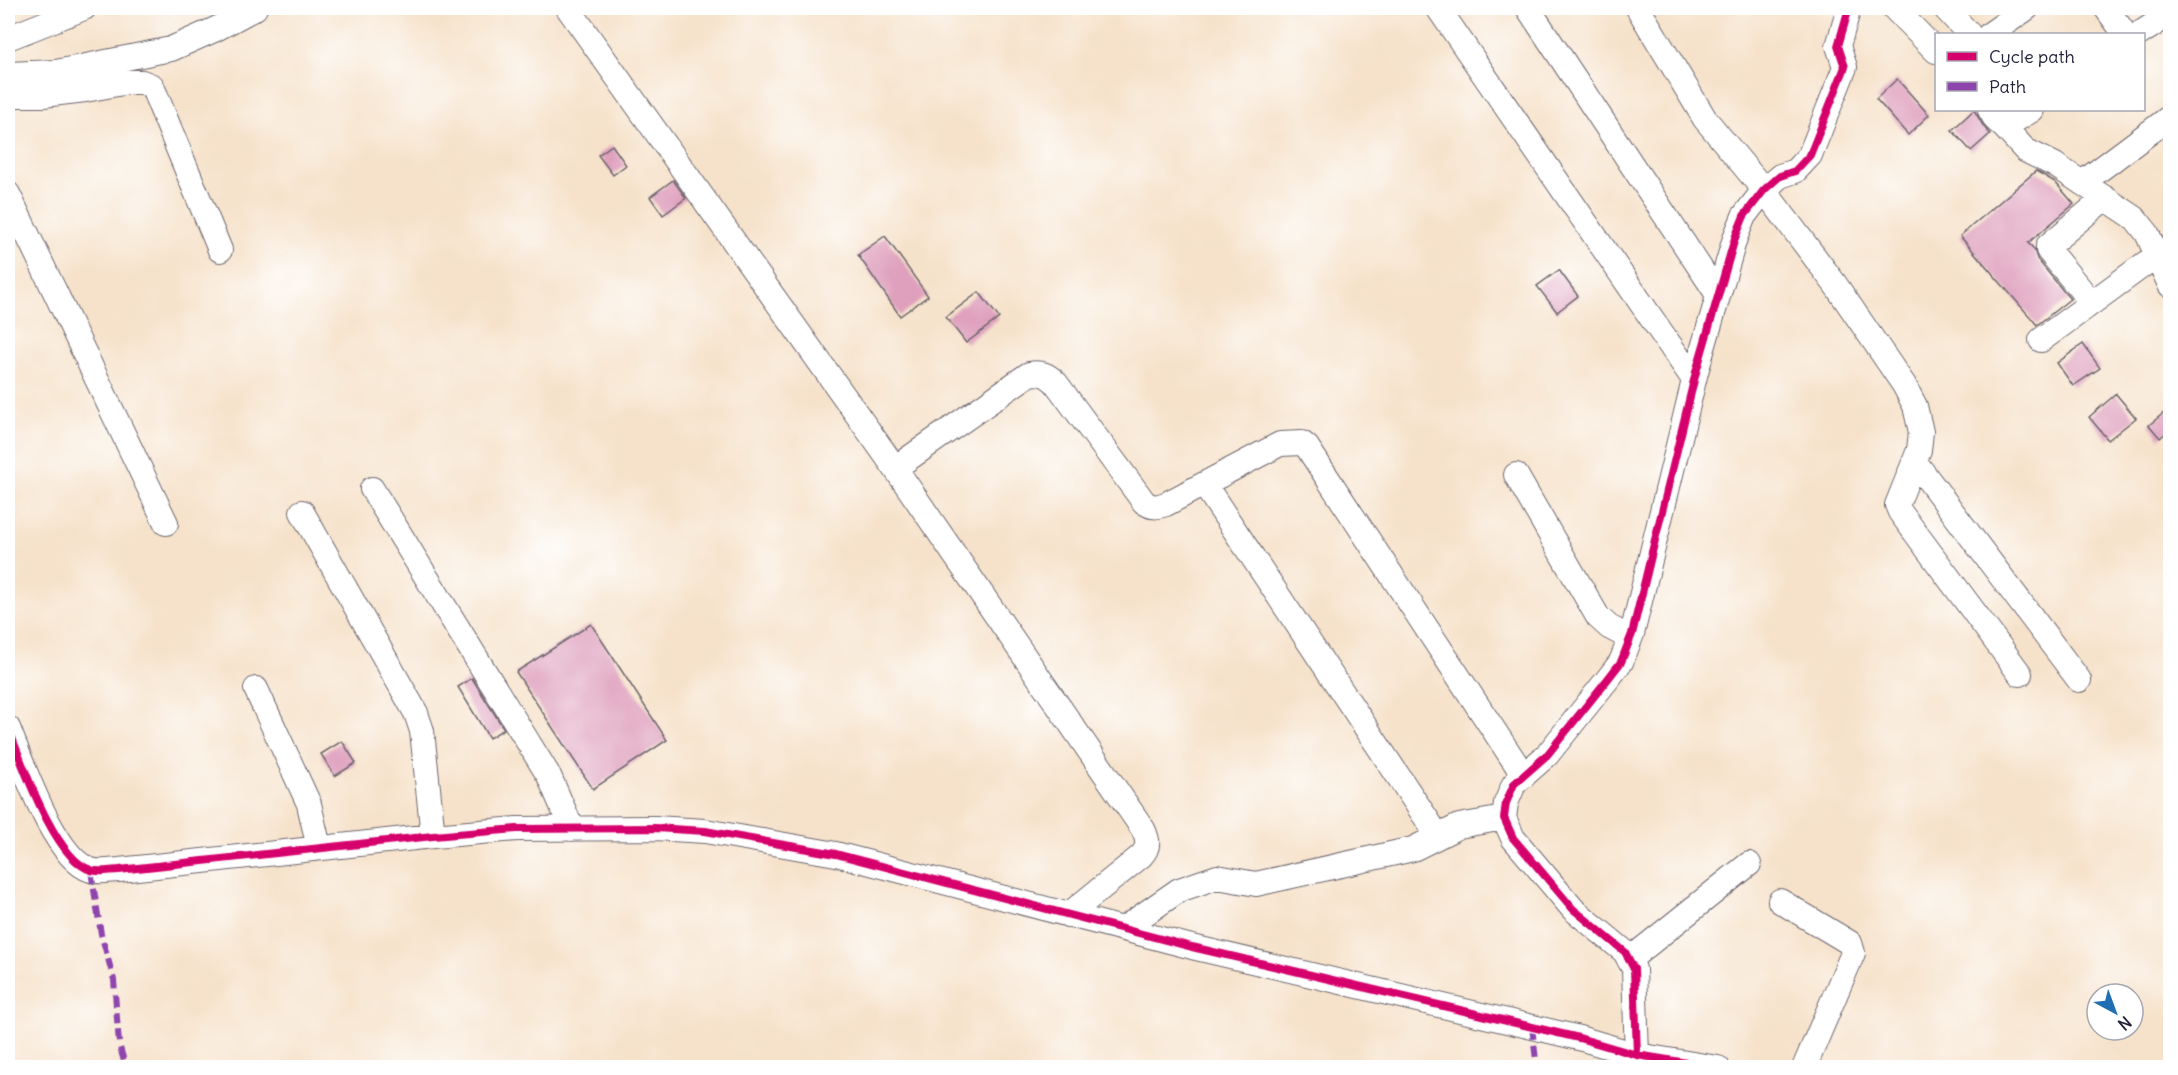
<svg xmlns="http://www.w3.org/2000/svg" width="2178" height="1075" font-family="Delius,sans-serif">
<style>
.building{fill:#dfa0bd}
.lines{fill:none;stroke-linecap:round;stroke-linejoin:round}
.minor-casing{stroke:#6c656d;stroke-width:26}
.minor{stroke:#fff;stroke-width:24}
.quiet{stroke:#8e44ad;stroke-width:6;stroke-dasharray:12 6;stroke-linecap:butt}
.cycleway-casing{stroke:#fff;stroke-width:11}
.cycleway{stroke:#d6006c;stroke-width:8}
</style>
<rect width="100%" height="100%" fill="#fff"/>
<filter id="ink" filterUnits="userSpaceOnUse"><feTurbulence type="fractalNoise" baseFrequency=".0167" numOctaves="2"/><feDisplacementMap in="SourceGraphic" scale="12" xChannelSelector="R" yChannelSelector="G"/><feConvolveMatrix kernelMatrix="1 2 1 2 8 2 1 2 1" color-interpolation-filters="sRGB"/></filter>
<filter id="wash" filterUnits="userSpaceOnUse"><feTurbulence type="fractalNoise" baseFrequency=".008" numOctaves="4" result="noise"/><feDisplacementMap in="SourceGraphic" scale="24" xChannelSelector="R" yChannelSelector="G"/><feGaussianBlur stdDeviation="1.35" result="paint"/><feColorMatrix in="noise" values="0 0 0 0 0 0 0 0 0 0 0 0 0 0 0 0 0 1.4 0 .05"/><feComposite in="paint" operator="in"/></filter>
<g filter="url(#wash)">
<rect width="100%" height="100%" fill="#f6e2ca"/>
<g id="blocks">
<path class="building" d="M1897,79L1929,115L1908,135L1876,99Z
M1974,110L1984,127L1990,134L1971,151L1952,130Z
M612,145L626,165L613,175L598,155Z
M2036,171L2055,182L2074,204L2028,243L2034,249L2037,259L2070,299L2037,325L1960,236Z
M673,180L686,198L663,215L650,197Z
M885,236L928,296L900,316L858,255Z
M1559,270L1578,296L1557,312L1537,286Z
M979,292L999,318L966,343L946,317Z
M2083,344L2100,368L2073,386L2057,363Z
M2116,394L2136,418L2108,440L2089,417Z
M2170,408V429L2160,438L2149,425Z
M591,624L667,740L593,789L516,672Z
M472,678L504,729L489,738L458,687Z
M342,741L356,763L335,776L321,754Z"/>
</g>
</g>
<g filter="url(#ink)">
<use href="#blocks" fill-opacity="0" stroke="#6c656d" stroke-width="1.5"/>
<g class="lines">
<defs>
<path id="minor" d="M568,8L895,468L1143,829C1148,840 1150,846 1141,856L1068,915
M1438,8L1694,380
M1528,8L1718,295
M1638,8L1705,119L1764,190L1835,284L1904,385L1915,406L1921,432L1919,450L1897,505L1900,512L2020,674
M1894,8L1936,51
M1945,8L1969,34
M2106,8L2125,34
M1990,34L2027,8
M2139,34L2164,18
M8,38L84,8
M8,74L56,72L171,49L216,29L255,8
M8,95H43L85,90L128,82H142L152,86L220,250
M1990,110L1996,120L2004,127L2032,110
M2004,127L2025,150L2055,165L2135,218L2147,233L2170,285
M2082,183L2170,117
M8,194L166,523
M2082,291L2048,250V246L2105,198
M2041,340L2157,255
M1915,462L2079,680
M895,468L1029,374C1041,372 1047,374 1056,383L1144,502C1152,508 1157,507 1166,504L1280,444L1302,443L1307,447L1524,776
M1516,475L1598,617L1609,627L1630,638
M1204,484L1438,836
M372,489L549,776L572,829
M302,512L416,713L422,731L433,836
M256,689L309,804L319,848
M8,728C22,762 54,859 91,870C99,873 111,870 119,870L433,836L517,829L655,828L705,831L836,854L1192,947L1579,1038L1637,1055L1718,1068
M1780,901L1850,943L1853,953L1804,1068
M1123,929L1179,890L1217,877L1256,884L1413,849L1459,826L1504,818
M1629,960L1749,864
M1637,1055L1634,969L1625,952L1573,909L1513,838L1504,818L1506,803L1514,784L1547,755L1607,680L1621,662L1632,634L1696,372L1735,238L1744,216L1764,190L1780,176L1795,171L1810,155L1845,67L1838,46L1849,8"/>
</defs>
<use href="#minor" class="minor-casing"/>
<use href="#minor" class="minor"/>
<path class="quiet" d="M91,871L101,934L114,980L119,1044L126,1068
M1532,1027L1537,1068"/>
<defs>
<path id="cycleway" d="M8,728C22,762 54,859 91,870C99,873 111,870 119,870L433,836L517,829L655,828L705,831L836,854L1192,947L1579,1038L1637,1055L1718,1068
M1637,1055L1634,969L1625,952L1573,909L1513,838L1504,818L1506,803L1514,784L1547,755L1607,680L1621,662L1632,634L1696,372L1735,238L1744,216L1764,190L1780,176L1795,171L1810,155L1845,67L1838,46L1849,8"/>
</defs>
<use href="#cycleway" class="cycleway-casing"/>
<use href="#cycleway" class="cycleway"/>
</g>
</g>
<rect width="2178" height="1075" fill="none" stroke="#fff" stroke-width="30"/>
<rect x="1935" y="33" width="210" height="78" fill="#ffffff" stroke="#a7a7b1" stroke-width="1.5"/>
<rect x="1947" y="52" width="30" height="9" fill="#d6006c" stroke="#a7a7b1" stroke-width="1.5"/>
<text x="1989" y="63" font-size="18" fill="#22223b">Cycle path</text>
<rect x="1947" y="82" width="30" height="9" fill="#8e44ad" stroke="#a7a7b1" stroke-width="1.5"/>
<text x="1989" y="93" font-size="18" fill="#22223b">Path</text>
<g transform="translate(2115 1012) rotate(139)"><circle r="28" fill="#ffffff" stroke="#a7a7b1" stroke-width="1.5"/>
<path d="M0-4.5L10 22L0 15L-10 22Z" fill="#1f6fb2"/>
<text y="-9" font-size="16" font-weight="bold" text-anchor="middle" fill="#22223b">N</text>
</g>
</svg>
